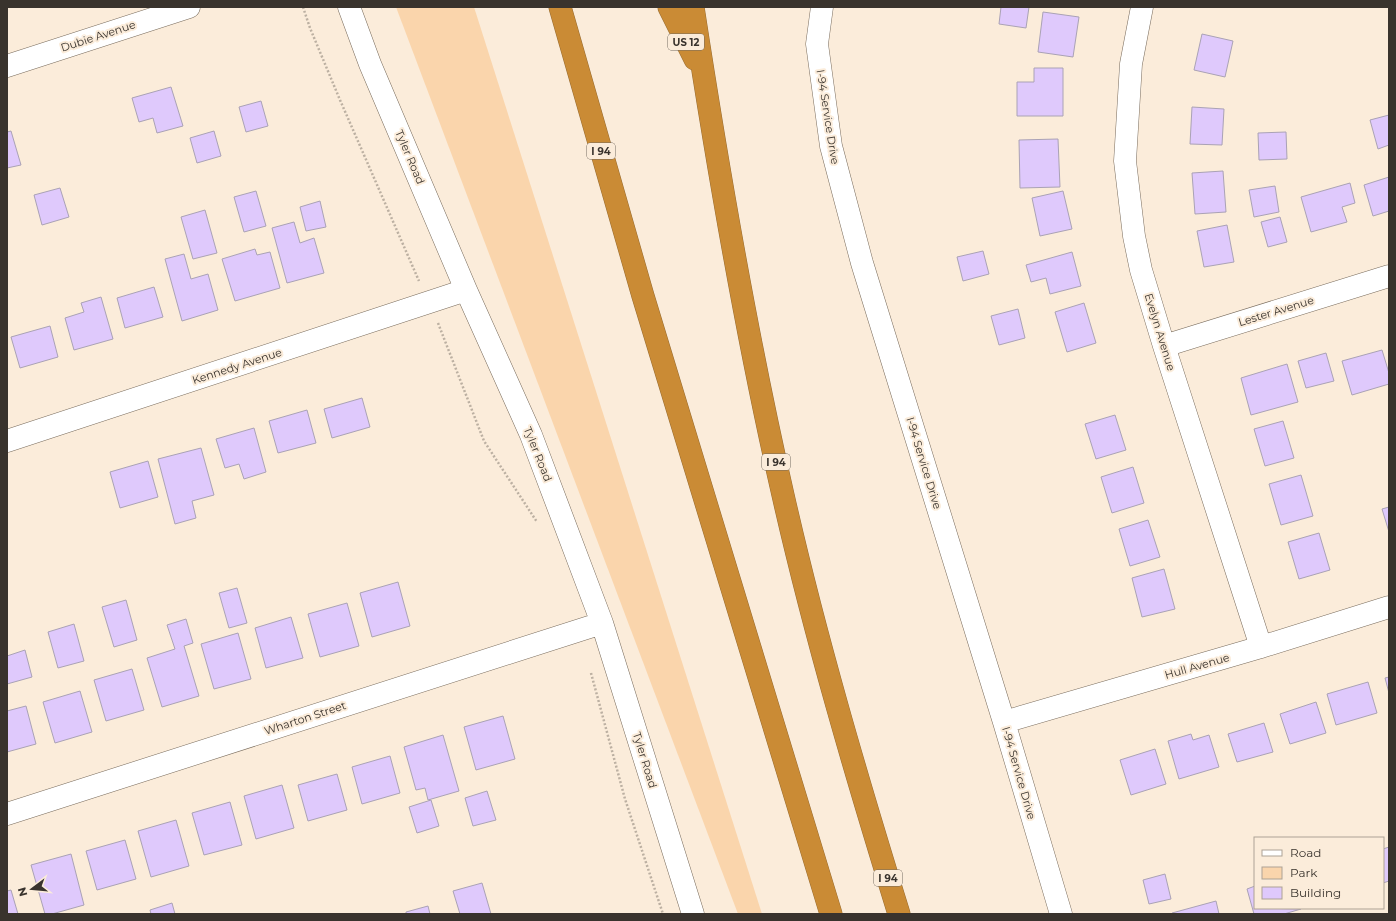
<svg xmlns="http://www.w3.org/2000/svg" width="1396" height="921" font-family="Montserrat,sans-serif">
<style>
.green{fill:#fad5ac}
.building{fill:#dfc9fc;stroke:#aaa2b5}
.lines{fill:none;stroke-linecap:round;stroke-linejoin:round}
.minor-casing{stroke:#796c5d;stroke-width:23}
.highway-casing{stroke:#976c32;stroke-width:23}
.path{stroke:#bcb0a2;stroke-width:2.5;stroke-dasharray:2 2;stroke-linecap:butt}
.minor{stroke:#fff;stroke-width:22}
.highway{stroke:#ca8b35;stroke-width:22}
.labels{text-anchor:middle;stroke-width:4;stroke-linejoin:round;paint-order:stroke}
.shield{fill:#fbecda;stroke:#736a61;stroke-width:1}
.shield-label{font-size:10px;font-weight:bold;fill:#39332d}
.street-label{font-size:11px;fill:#39332d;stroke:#fbecda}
</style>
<rect width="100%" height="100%" fill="#fbecda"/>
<path class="green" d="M396,7H474L762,914H738Z"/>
<path class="building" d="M1001,7H1029L1026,28L999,24Z
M1043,12L1079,17L1073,57L1038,52Z
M1202,34L1233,41L1225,77L1194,70Z
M1034,68H1063V116H1017V82H1034Z
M171,87L183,126L157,133L153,118L139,122L132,98Z
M261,101L268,126L246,132L239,107Z
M1192,107L1224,109L1222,145L1190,144Z
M1389,115V145L1378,149L1370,120Z
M11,131L21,165L7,168V132Z
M214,131L221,156L197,163L190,138Z
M1286,132L1287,159L1259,160L1258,133Z
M1058,139L1060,187L1020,188L1019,140Z
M1223,171L1226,212L1195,214L1192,173Z
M1389,177V211L1373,216L1364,185Z
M1350,183L1355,203L1342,207L1347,222L1311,232L1301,197Z
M1275,186L1279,212L1254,217L1249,190Z
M60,188L69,217L42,225L34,195Z
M256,191L266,226L244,232L234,197Z
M1063,191L1072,229L1040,236L1032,198Z
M320,201L326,227L306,231L300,207Z
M205,210L217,253L193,259L181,217Z
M1280,217L1287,242L1268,247L1261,222Z
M294,222L300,243L314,238L324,273L287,283L272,228Z
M1227,225L1234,262L1204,267L1197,231Z
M255,249L257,255L270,252L280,288L235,301L222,259Z
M983,251L989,274L963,281L957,257Z
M1072,252L1081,286L1050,294L1046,278L1031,282L1026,265Z
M184,254L191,279L208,274L218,310L182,321L165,259Z
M154,287L163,317L125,328L117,298Z
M101,297L113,339L74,350L65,318L84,312L81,303Z
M1084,303L1096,343L1067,352L1055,312Z
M1018,309L1025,338L999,345L991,316Z
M50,326L58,357L20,368L11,337Z
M1382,350L1389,373V384L1352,395L1342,361Z
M1326,353L1334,381L1306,388L1298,361Z
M1287,364L1298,402L1251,415L1241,378Z
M362,398L370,427L332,438L324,409Z
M307,410L316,443L278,453L269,421Z
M1115,415L1126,450L1096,459L1085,424Z
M1283,421L1294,458L1265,466L1254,429Z
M254,428L266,472L244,479L239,464L225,468L216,439Z
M201,448L214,495L192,501L196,518L175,524L158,459Z
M148,461L158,497L120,508L110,472Z
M1133,467L1144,503L1112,513L1101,477Z
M1301,475L1313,516L1281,525L1269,484Z
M1389,507V532L1382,509Z
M1148,520L1160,557L1130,566L1119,529Z
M1319,533L1330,570L1299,579L1288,542Z
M1164,569L1175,609L1142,617L1132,578Z
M398,582L410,626L372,637L360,593Z
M237,588L247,623L229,628L219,593Z
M126,600L137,640L114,647L102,607Z
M347,603L359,646L320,657L308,614Z
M291,617L303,658L266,668L255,628Z
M186,619L193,643L184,646L199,696L162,707L147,658L175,649L167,625Z
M74,624L84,661L58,668L48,632Z
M238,633L251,679L214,689L201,644Z
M25,650L32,677L7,684V656Z
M132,669L144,710L106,721L94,680Z
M1389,677V693L1385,678Z
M1368,682L1377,713L1336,725L1327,694Z
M80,691L92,732L55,743L43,702Z
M1316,702L1326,733L1290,744L1280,714Z
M26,706L36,744L7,752V711Z
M503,716L515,759L476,770L464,727Z
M1264,723L1273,752L1237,762L1228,734Z
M1191,734L1193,740L1209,735L1219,767L1179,779L1168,741Z
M443,735L459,791L428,800L425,788L416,790L404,747Z
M1155,749L1166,784L1131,795L1120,760Z
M390,756L400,793L362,804L352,767Z
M337,774L347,810L308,821L298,785Z
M282,785L294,828L256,839L244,796Z
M487,791L496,820L473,826L465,798Z
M431,800L439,826L417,833L409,807Z
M230,802L242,845L204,855L192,813Z
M176,820L189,866L151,877L138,831Z
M125,840L136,879L97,890L86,851Z
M1389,847V881L1383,883V849Z
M71,854L84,905L52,914H45L31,865Z
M1165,874L1171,899L1149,904L1143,880Z
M482,883L491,914H460L453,891Z
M1255,886V908L1301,909L1284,914H1254L1247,889Z
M11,890L18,914H7V891Z
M1216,901L1219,914H1172V913Z
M172,903L175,914H151L150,910Z
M428,906L430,914H406V912Z"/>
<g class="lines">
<defs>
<path id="minor" d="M349,7L370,64L466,290L531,435L602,623L693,914
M822,7L817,44L831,146L862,263L1004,722L1061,914
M1142,7L1131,64L1125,161L1134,236L1141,270L1164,346L1261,647
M7,66L189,7
M1164,346L1389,276
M7,441L466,290
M1004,722L1261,647L1389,607
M7,814L602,623"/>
<path id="highway" d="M560,7L643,296L831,914
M669,7L695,59
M693,7C718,170 746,334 783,495C815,636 856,775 899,914"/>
</defs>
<use href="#minor" class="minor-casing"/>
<use href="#highway" class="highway-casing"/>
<path class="path" d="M303,7L310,28L340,100L419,281
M438,323L484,441L537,522
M591,673L625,799L663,914"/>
<use href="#minor" class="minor"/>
<use href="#highway" class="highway"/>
</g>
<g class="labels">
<g class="shield">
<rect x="668" y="34" width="36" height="16" rx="3"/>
<rect x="587" y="143" width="28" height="16" rx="3"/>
<rect x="762" y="454" width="28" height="16" rx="3"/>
<rect x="874" y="870" width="28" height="16" rx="3"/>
</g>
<g class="shield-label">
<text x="686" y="46">US 12</text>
<text x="601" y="155">I 94</text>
<text x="776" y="466">I 94</text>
<text x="888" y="882">I 94</text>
</g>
<g class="street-label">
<text transform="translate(98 36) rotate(-18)" y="4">Dubie Avenue</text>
<text transform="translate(828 117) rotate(81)" y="4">I-94 Service Drive</text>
<text transform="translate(410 157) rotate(67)" y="4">Tyler Road</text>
<text transform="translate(1276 311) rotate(-17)" y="4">Lester Avenue</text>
<text transform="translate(1160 332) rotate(73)" y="4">Evelyn Avenue</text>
<text transform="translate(237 366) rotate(-18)" y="4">Kennedy Avenue</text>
<text transform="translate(538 454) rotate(68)" y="4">Tyler Road</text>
<text transform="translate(924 463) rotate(73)" y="4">I-94 Service Drive</text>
<text transform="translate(1197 666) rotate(-16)" y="4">Hull Avenue</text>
<text transform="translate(305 718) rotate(-18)" y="4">Wharton Street</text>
<text transform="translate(645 760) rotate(73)" y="4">Tyler Road</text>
<text transform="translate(1019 773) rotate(74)" y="4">I-94 Service Drive</text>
</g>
</g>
<rect width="1396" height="921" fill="none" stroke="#39332d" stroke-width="16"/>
<rect x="1254" y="837" width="130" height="72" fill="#fbecda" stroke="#ada295"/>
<rect x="1262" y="850" width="20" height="6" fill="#ffffff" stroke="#ada295"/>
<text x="1290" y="857" font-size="12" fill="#39332d">Road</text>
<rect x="1262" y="867" width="20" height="12" fill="#fad5ac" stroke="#ada295"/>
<text x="1290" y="877" font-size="12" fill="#39332d">Park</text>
<rect x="1262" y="887" width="20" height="12" fill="#dfc9fc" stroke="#ada295"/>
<text x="1290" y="897" font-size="12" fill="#39332d">Building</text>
<g transform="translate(32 889) rotate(254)" stroke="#fbecda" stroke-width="3" paint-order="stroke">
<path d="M0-3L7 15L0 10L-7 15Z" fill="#39332d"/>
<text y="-6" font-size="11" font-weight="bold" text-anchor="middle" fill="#39332d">N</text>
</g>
</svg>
